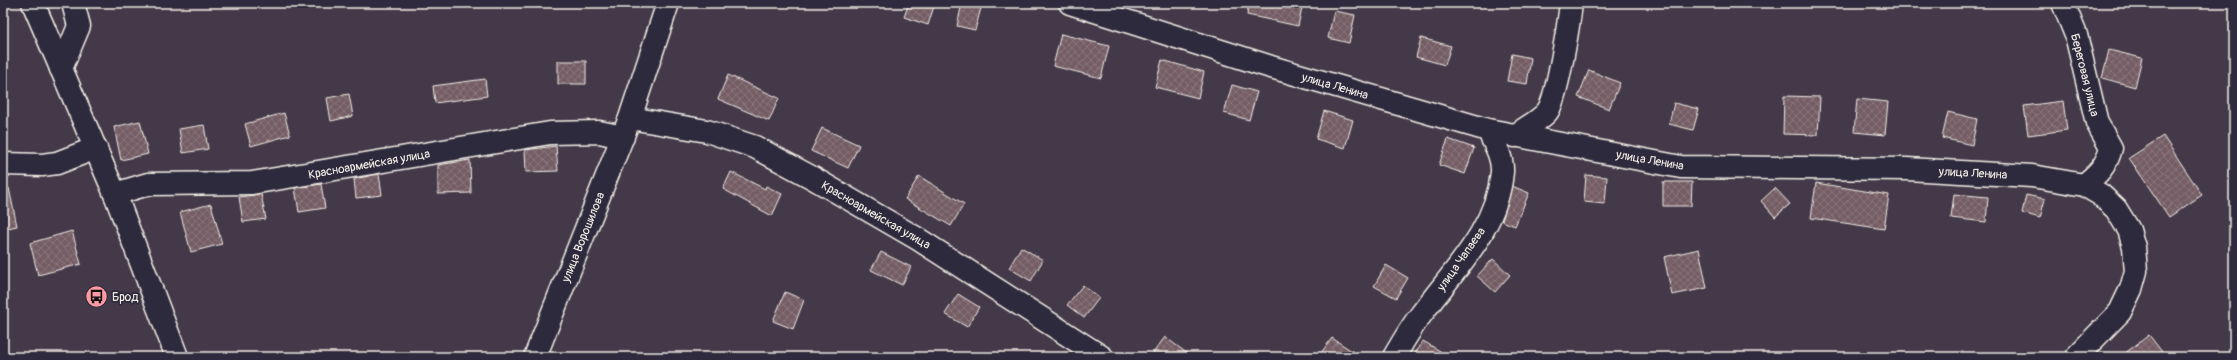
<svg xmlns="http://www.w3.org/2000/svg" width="2237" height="360" font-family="Pangolin,sans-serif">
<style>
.building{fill:url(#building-cross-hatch);stroke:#f4f1e8}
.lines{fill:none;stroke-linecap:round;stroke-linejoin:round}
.minor-casing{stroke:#f4f1e8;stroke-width:25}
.major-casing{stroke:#f4f1e8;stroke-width:25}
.minor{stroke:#2f2a3d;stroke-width:22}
.major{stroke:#2f2a3d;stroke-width:22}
.labels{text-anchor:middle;stroke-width:3.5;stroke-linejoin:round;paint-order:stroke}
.street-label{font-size:12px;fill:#f4f1e8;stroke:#2f2a3d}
.poi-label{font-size:12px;fill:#f4f1e8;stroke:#2f2a3d;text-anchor:start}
</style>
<defs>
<pattern id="building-cross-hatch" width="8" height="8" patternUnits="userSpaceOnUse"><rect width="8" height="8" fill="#755d65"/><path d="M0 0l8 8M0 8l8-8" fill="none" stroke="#89757b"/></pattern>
</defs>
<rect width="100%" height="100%" fill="#443949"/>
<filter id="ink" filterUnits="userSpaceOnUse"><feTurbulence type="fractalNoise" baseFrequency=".025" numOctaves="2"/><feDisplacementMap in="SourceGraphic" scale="8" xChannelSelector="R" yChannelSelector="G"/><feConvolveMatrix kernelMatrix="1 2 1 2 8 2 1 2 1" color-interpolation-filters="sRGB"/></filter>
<g filter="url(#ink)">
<path class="building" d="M909,3H935L928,25L904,17Z
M962,3L981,8L975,30L957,26Z
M1249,3H1303L1298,26L1247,15Z
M1334,11L1355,15L1349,43L1328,38Z
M1061,34L1109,46L1101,78L1053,66Z
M1421,38L1451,46L1445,65L1416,57Z
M2109,50L2142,58L2135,87L2102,78Z
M1512,54L1531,58L1527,84L1507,81Z
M1162,60L1204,72L1198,98L1155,87Z
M558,61H586V84H558Z
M1589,70L1620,83L1609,109L1578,97Z
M728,75L779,98L769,121L718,99Z
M485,79L487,96L435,103L433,86Z
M1232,85L1257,92L1249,120L1224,113Z
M349,94L353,116L331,121L327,98Z
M1784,96L1820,97L1818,135L1783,134Z
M1857,99L1888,102L1885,135L1854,132Z
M2063,101L2067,130L2028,135L2024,106Z
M1674,103L1699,109L1693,130L1669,124Z
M1324,111L1353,120L1345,148L1316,139Z
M1948,112L1977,119L1972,145L1942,138Z
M284,113L290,135L251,146L245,124Z
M140,121L148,154L121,160L114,127Z
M204,125L208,149L183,153L179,129Z
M822,128L859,145L848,168L811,151Z
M2163,136L2202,195L2169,217L2129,158Z
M1448,139L1474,148L1465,174L1439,165Z
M556,146L558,171L526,172L525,150Z
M470,160L471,193L438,194V165Z
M731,172L765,189L766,186L782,194L772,216L723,189Z
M379,174L382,195L356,198L354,179Z
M1586,175L1607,177L1605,204L1584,202Z
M919,176L964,204L951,226L905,199Z
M1663,182H1692L1691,206H1663Z
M1816,183L1889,195L1884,229L1811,218Z
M321,184L325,208L299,212L295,188Z
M1512,186L1529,193L1515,226L1502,221Z
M9,188L17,226L3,229V189Z
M1775,188L1790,204L1775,217L1761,201Z
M261,194L266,219L243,222L239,197Z
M1954,194L1988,197L1986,222L1951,218Z
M2026,195L2045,199L2040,218L2022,213Z
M211,204L222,244L191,252L180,212Z
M72,231L81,264L38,275L30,243Z
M1021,247L1043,260L1031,281L1009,268Z
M1699,249L1707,288L1672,295L1664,257Z
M881,252L911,267L902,285L871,270Z
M1493,259L1510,275L1495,292L1477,276Z
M1386,265L1408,278L1396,298L1374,286Z
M1083,285L1099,298L1084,318L1067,305Z
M785,292L804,300L793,329L773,321Z
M958,294L979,307L967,327L945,314Z
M2149,335L2166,357H2120Z
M1165,337L1192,357H1150Z
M1332,338L1361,357H1318Z
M1423,341L1450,357H1413Z"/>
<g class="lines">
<defs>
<path id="minor" d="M1070,3L1271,67L1488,130L1681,167L1907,169L2032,176L2084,185L2101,195L2116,209L2129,230L2134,247L2136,271L2131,289L2120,312L2076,357
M2063,3L2076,35L2097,123L2111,148C2107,165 2098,174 2084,185
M61,69L79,26L73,3
M630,118L707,131L755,147L813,178L918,239L1102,357
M1515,136C1526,127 1538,122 1547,112C1557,100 1569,22 1571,3
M3,164L42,165L57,163L96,148
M115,194L148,184L252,183L550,133L599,132L623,137
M535,357L630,118L668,3
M1394,357C1402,343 1410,329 1420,316C1452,272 1497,230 1502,172C1503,157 1494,143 1488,130"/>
<path id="major" d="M33,3L115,194L177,357"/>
</defs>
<use href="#minor" class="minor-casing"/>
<use href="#major" class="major-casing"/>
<use href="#minor" class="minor"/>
<use href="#major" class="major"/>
</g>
</g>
<defs>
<symbol id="bus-disc" viewBox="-11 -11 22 22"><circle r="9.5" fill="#ff9aa2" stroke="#2f2a3d"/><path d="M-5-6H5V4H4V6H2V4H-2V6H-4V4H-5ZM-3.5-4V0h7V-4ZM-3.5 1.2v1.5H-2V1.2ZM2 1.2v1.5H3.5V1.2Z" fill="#111"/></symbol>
</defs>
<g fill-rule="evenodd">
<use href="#bus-disc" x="84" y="284" width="25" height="25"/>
</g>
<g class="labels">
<g class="street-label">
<text transform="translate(2085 75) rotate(76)" y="4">Береговая улица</text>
<text transform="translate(1335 86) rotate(16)" y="4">улица Ленина</text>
<text transform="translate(1650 160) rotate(10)" y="4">улица Ленина</text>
<text transform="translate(369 164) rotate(-10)" y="4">Красноармейская улица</text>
<text transform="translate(1973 173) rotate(3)" y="4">улица Ленина</text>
<text transform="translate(876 215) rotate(30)" y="4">Красноармейская улица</text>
<text transform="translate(583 237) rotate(-68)" y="4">улица Ворошилова</text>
<text transform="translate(1461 259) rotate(-55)" y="4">улица Чапаева</text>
</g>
<g class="poi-label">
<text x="112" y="301">Брод</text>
</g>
</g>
<rect width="2237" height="360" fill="none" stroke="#2f2a3d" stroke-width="16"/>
<rect x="8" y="8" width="2221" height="344" fill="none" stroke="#f4f1e8" stroke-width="1.5" filter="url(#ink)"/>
</svg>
